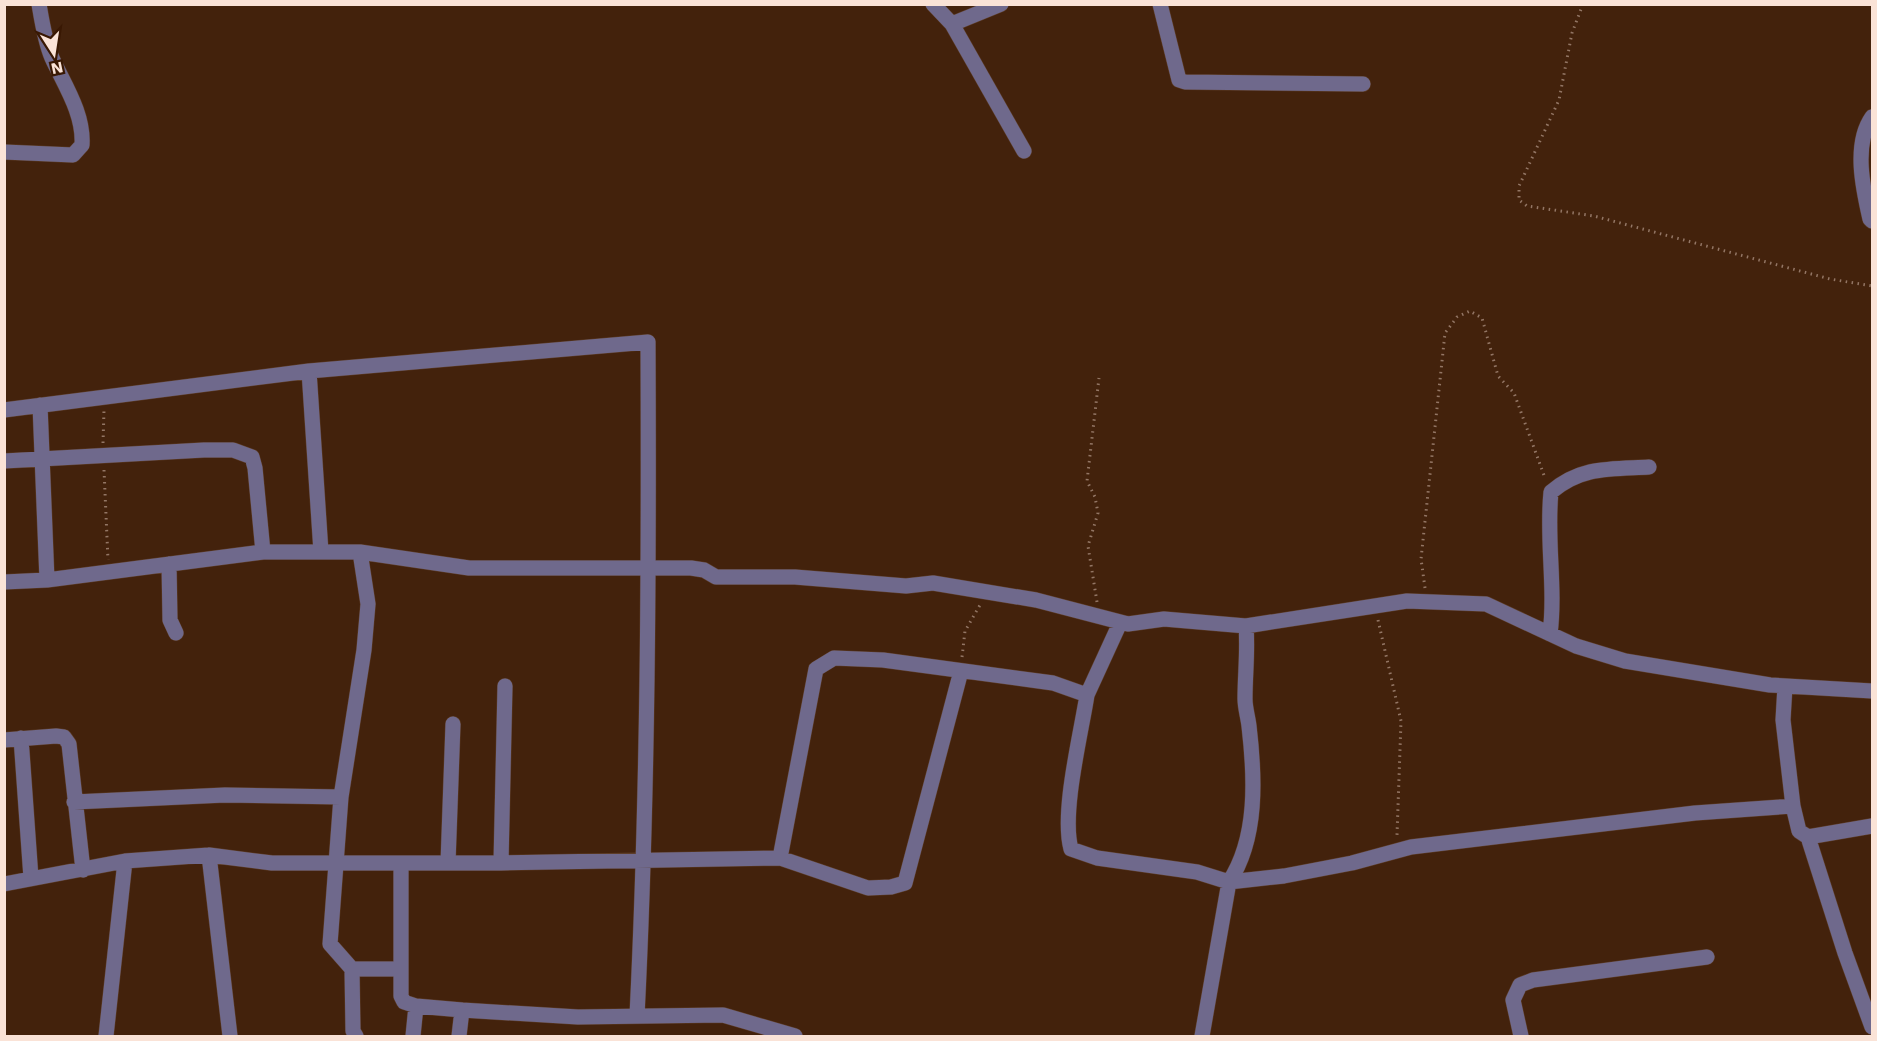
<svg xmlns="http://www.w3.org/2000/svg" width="1877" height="1041" font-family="'Work Sans',sans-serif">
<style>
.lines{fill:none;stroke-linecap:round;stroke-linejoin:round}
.street-casing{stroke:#5d3d28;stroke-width:16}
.path{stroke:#937665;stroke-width:3;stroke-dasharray:1.5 4.5;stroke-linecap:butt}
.street{stroke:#6f698c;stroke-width:15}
</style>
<rect width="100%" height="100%" fill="#43220c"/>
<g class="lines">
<defs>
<path id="street" d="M 933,4 L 952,24 L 1024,151
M 1160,4 L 1179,80 L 1185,82 L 1363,84
M 952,24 L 1001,4
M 1872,117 C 1853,144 1863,189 1870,219 L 1872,221
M 4,152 L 73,155 L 82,145 C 84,114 65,86 52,58 C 45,42 42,22 39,4
M 309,371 L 321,552
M 40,405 L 47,580
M 4,410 L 309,371 L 648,342 C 649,567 648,792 637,1016
M 4,461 L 204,450 L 233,450 L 252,457 L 255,468 L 263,552
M 169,564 L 170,620 L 176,633
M 4,582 L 47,580 L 263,552 L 360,552 L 469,568 L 691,568 L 704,570 L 716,577 L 795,577 L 906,586 L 933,583 L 1036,600 L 1128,624 L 1164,619 L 1246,626 L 1407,601 L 1486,604 L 1576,646 L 1625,661 L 1770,685 L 1872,691
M 1550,634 C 1556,587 1546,539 1551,492 C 1581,466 1611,469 1649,467
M 1087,695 L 1120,623
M 21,738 L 31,878
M 4,740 L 56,736 L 64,737 L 69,744 L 83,870
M 74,802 L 225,795 L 341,797
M 1793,806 L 1799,831 L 1808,837 L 1872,826
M 1808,837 L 1845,953 L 1872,1027
M 209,855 L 230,1036
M 780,858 L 816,669 L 834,658 L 883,660 L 1053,683 L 1087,695 C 1081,734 1061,813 1071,849 L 1097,858 L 1197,872 L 1229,882 L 1284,876 L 1352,863 L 1411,847 L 1695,813 L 1793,806 L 1783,720 L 1785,686
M 401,863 L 401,996 L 404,1002 L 416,1006 L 462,1010 L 578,1017 L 723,1015 L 795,1036
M 448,863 L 453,724
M 501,863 L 505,686
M 4,884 L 125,861 L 209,855 L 272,863 L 501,863 L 780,858 L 868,888 L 891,887 L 905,883 L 961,671
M 352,969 L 401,969
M 106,1036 L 125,861
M 356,1036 L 353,1031 L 352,969 L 330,944 L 341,797 L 364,650 L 368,604 L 360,552
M 413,1036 L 416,1006
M 459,1036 L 462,1010
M 1202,1036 L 1229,882 C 1258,838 1255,777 1249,726 C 1248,717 1245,708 1245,699 C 1245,674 1248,651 1246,626
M 1521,1036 L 1513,1000 L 1520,985 L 1533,980 L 1707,957"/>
</defs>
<use href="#street" class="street-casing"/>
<path class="path" d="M 1583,4 L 1572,33 L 1559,100 L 1519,186 L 1519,200 L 1527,206 L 1594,216 L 1830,279 L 1872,286
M 103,443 L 104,410
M 104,470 L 108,560
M 1425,588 L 1421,559 L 1445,333 L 1457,317 L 1470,311 L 1482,318 L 1498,376 L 1514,393 L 1545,478
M 1097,602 L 1088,546 L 1098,513 L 1095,497 L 1087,481 L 1099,378
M 1378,620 L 1401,721 L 1397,835
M 962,657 L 965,631 L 980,605"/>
<use href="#street" class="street"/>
</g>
<rect width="1877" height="1041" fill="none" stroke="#fae3d7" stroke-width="12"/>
<g transform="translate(54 54) rotate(168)" stroke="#391803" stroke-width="4.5" paint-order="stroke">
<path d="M0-4.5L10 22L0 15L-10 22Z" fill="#fae3d7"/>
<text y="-9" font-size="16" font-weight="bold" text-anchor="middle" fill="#fae3d7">N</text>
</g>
</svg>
